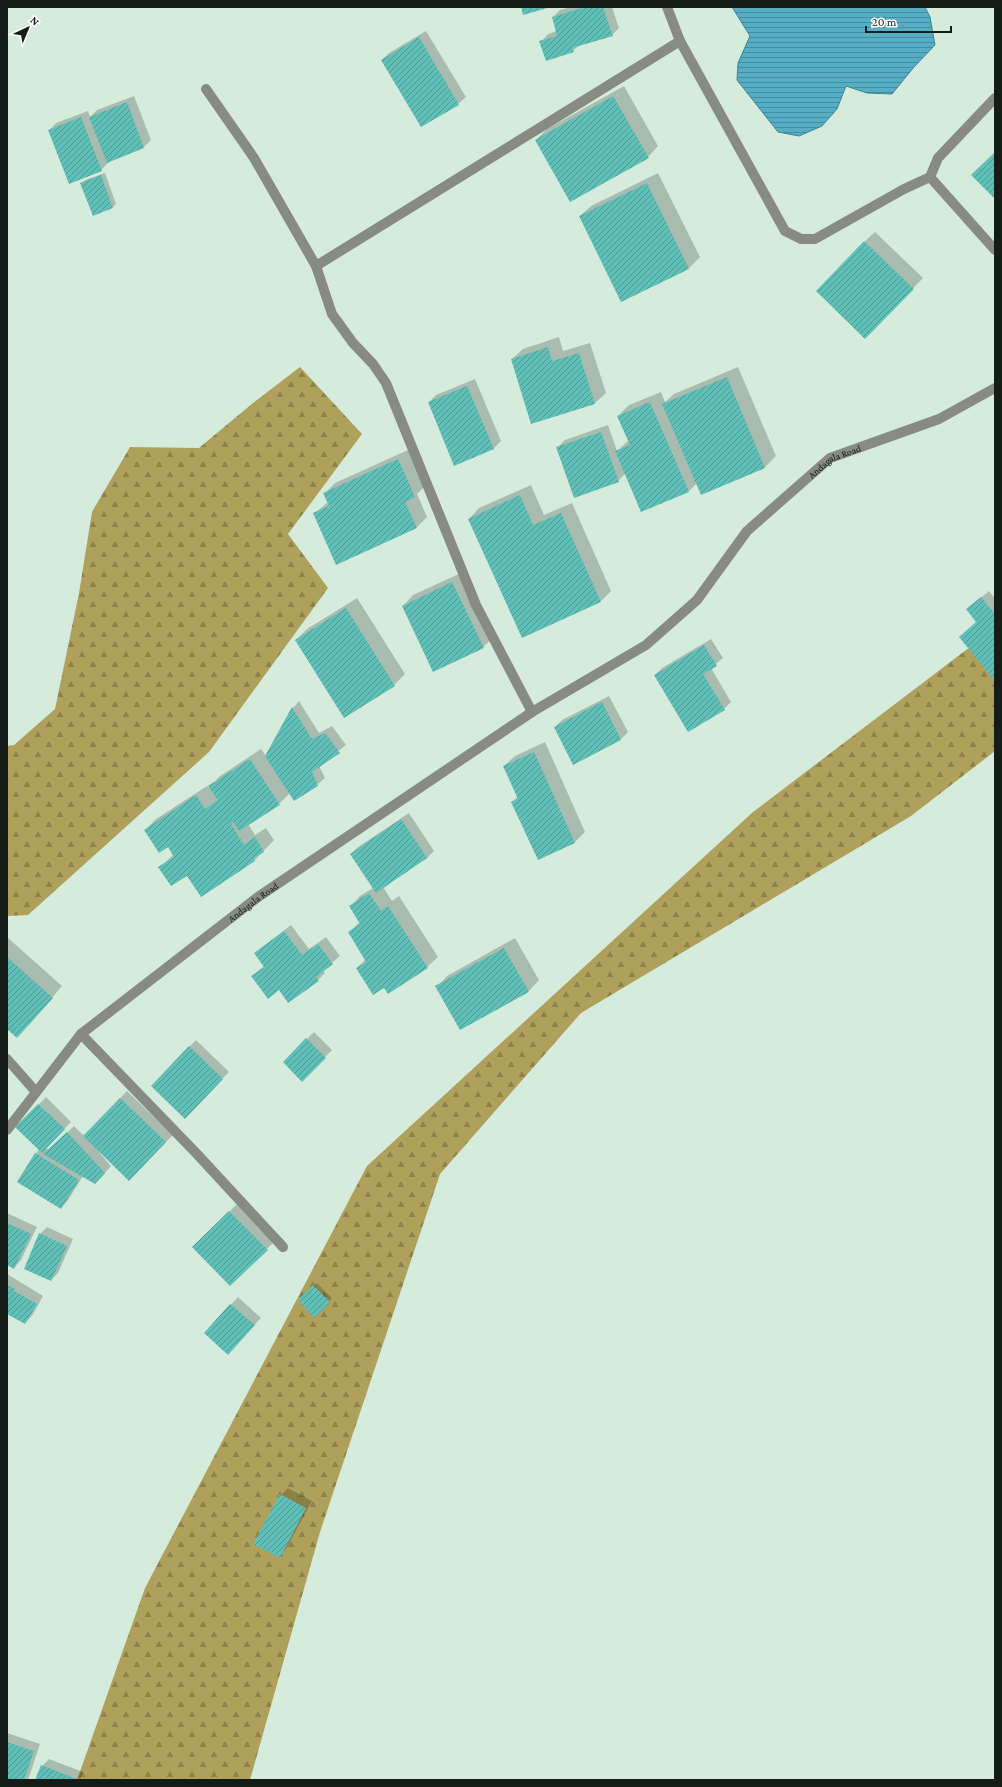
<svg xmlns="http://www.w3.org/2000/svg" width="1002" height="1787" font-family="'Crimson Pro',serif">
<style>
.forest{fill:url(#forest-firs)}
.water{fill:url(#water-rules);stroke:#428292}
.shadow{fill:#0003}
.building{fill:url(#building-hatch)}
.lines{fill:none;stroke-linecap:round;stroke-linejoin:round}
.minor{stroke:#878b82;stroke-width:10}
.labels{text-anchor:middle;stroke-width:3;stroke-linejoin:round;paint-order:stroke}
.street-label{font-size:10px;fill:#131c17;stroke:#fff}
</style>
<defs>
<pattern id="forest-firs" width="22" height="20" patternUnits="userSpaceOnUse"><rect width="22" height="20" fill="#afa15c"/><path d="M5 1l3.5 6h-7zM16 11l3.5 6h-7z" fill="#8d824b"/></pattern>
<pattern id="water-rules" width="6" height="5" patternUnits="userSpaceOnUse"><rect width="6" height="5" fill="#56aec6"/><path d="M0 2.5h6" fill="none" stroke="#468da0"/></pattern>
<pattern id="building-hatch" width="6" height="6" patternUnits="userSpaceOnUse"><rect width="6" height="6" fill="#60bfb7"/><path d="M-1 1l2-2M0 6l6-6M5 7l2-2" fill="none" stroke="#4e9a94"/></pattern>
</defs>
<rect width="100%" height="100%" fill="#d5ecdd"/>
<path class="forest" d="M 300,367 L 362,434 L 288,534 L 328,588 L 209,752 L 28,915 L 7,916 L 7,746 L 14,745 L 55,709 L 79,593 L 92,512 L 130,447 L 199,448 L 253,403 Z
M 995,628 L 995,751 L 911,816 L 581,1013 L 440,1174 L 320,1532 L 250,1780 L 77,1780 L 145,1588 L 367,1166 L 753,812 Z"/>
<path class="water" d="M 732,7 L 925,7 L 930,17 L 935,45 L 914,67 L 892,94 L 867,93 L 846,86 L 837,109 L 822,126 L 799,136 L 778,132 L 737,80 L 738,63 L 750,36 Z"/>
<path class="shadow" d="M 571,7 L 612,7 L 619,28 L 612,35 L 579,45 L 573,51 L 541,42 L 548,34 L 557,31 L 553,17 L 560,10 Z
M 426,31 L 466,97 L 458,104 L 421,126 L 382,60 L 389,53 Z
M 624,86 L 658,146 L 648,157 L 536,140 L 547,129 Z
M 134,96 L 151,140 L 144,147 L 108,161 L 108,163 L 101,170 L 49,131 L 56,123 L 88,111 L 90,117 L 97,110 Z
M 105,173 L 116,204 L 113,207 L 93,214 L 82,183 L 85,180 Z
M 658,173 L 700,257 L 689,268 L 622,301 L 580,216 L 591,206 Z
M 875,232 L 923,278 L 876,327 L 864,242 Z
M 559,337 L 563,351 L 590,343 L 606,393 L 595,403 L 532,423 L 512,359 L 523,349 Z
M 738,367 L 776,456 L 765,467 L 701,494 L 697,483 L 689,491 L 642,511 L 626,473 L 618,481 L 558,447 L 565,440 L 608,425 L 617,451 L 629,440 L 618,416 L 629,405 L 661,392 L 665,402 L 674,394 Z
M 475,379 L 501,441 L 494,448 L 455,464 L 429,402 L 436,395 Z
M 408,450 L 425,486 L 417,494 L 427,517 L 416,528 L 314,514 L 328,502 L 324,494 L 335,483 Z
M 531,485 L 544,515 L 572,503 L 611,591 L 600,602 L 469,519 L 479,508 Z
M 463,572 L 494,637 L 483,647 L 403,606 L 413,595 Z
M 989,591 L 995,599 L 995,679 L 977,621 L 967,609 Z
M 357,598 L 405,674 L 394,685 L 344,716 L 296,640 L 307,629 Z
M 711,639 L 723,658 L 711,668 L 731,702 L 724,709 L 688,731 L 655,676 L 662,668 Z
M 609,696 L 628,732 L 621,739 L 573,763 L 555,727 L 562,720 Z
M 299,701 L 319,733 L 332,726 L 346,745 L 319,766 L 325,778 L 317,785 L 290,793 L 279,804 L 248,824 L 255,835 L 266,828 L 274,840 L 255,860 L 187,874 L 160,867 L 174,854 L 168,845 L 145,830 L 156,819 L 207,786 L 209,788 L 220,776 L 261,749 L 266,756 L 293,708 Z
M 545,742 L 585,832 L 575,842 L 512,802 L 518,796 L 504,766 L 515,756 Z
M 409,813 L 434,851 L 427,858 L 383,887 L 392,901 L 399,896 L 438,957 L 427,967 L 384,987 L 357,968 L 366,959 L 349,932 L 360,922 L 350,907 L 360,896 L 373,888 L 351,854 L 358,847 Z
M 291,925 L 309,949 L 326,937 L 340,956 L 323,970 L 325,973 L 318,980 L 279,989 L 253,976 L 264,966 L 255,953 Z
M 7,937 L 62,986 L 28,1026 L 7,1027 Z
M 515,938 L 539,980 L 529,991 L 461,1029 L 437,987 L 447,976 Z
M 314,1032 L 332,1050 L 302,1080 L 284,1062 Z
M 196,1040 L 229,1072 L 185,1117 L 152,1086 Z
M 127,1091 L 173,1135 L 129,1179 L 100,1151 L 99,1152 L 111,1166 L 102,1176 L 83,1176 L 68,1200 L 61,1208 L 18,1181 L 39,1149 L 17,1127 L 46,1097 L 71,1122 L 46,1148 L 49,1150 L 74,1126 L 84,1136 Z
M 237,1204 L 274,1242 L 230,1285 L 194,1247 Z
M 7,1213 L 37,1227 L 21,1260 L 14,1268 L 7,1264 Z
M 47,1227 L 73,1239 L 58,1273 L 51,1280 L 40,1234 Z
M 7,1274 L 43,1296 L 32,1316 L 25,1323 L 7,1313 Z
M 317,1283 L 332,1298 L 314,1316 L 299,1300 Z
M 238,1297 L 261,1318 L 235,1346 L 205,1333 Z
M 288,1488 L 312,1501 L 286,1549 L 279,1556 L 281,1495 Z
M 7,1733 L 40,1744 L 28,1780 L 7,1780 Z
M 49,1759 L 83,1772 L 80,1780 L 37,1780 L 42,1766 Z"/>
<path class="building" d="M 521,7 L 551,7 L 523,15 Z
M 585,7 L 603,7 L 613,36 L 572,48 L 574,52 L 546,61 L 539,41 L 557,36 L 552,17 Z
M 419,37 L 459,105 L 421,127 L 381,60 Z
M 613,96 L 649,158 L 570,202 L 535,140 Z
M 127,102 L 144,148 L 107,163 L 89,117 Z
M 81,117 L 102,171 L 69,184 L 48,130 Z
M 995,152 L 995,199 L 971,175 Z
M 101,175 L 113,208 L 93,216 L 80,183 Z
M 647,183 L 689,269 L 621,302 L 579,216 Z
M 864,241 L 914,289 L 865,339 L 816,291 Z
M 548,347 L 552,361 L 579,353 L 595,404 L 531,424 L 511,359 Z
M 727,377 L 765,468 L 701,495 L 662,404 Z
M 467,386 L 494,449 L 454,466 L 428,402 Z
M 650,402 L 689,492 L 641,512 L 615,451 L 630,445 L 617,416 Z
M 601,432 L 619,482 L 574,498 L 556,447 Z
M 398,459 L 415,497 L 405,502 L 417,528 L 336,565 L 313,513 L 329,506 L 323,493 Z
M 520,495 L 533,525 L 561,513 L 601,602 L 522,638 L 468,519 Z
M 452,582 L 484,648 L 433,672 L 402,606 Z
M 981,597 L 995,614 L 995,681 L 959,637 L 976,622 L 966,609 Z
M 346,608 L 395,686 L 344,718 L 295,640 Z
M 704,645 L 717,666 L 703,674 L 725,710 L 688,732 L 654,675 Z
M 602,702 L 621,740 L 573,765 L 554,727 Z
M 292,707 L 312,739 L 325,733 L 340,753 L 312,772 L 318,786 L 294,801 L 265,756 Z
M 534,752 L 575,843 L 538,860 L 511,802 L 518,799 L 503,766 Z
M 250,759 L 280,805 L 239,831 L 233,822 L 231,824 L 244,845 L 255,837 L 264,852 L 254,858 L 255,861 L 201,897 L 187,876 L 171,886 L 158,867 L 174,857 L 168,847 L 159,853 L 144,830 L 196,795 L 205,809 L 218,800 L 208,786 Z
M 401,819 L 427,858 L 376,893 L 350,854 Z
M 369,893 L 381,911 L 388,906 L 428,968 L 388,994 L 384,988 L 373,995 L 356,968 L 366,962 L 348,932 L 360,924 L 349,906 Z
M 284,931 L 302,955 L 318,944 L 333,964 L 316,977 L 319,981 L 288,1003 L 279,990 L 268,999 L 251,976 L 264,967 L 254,953 Z
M 504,948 L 529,992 L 460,1030 L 435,986 Z
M 7,957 L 53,998 L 17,1038 L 7,1029 Z
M 306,1038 L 326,1058 L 302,1082 L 283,1062 Z
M 189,1046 L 223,1079 L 185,1119 L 151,1086 Z
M 120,1098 L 166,1142 L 129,1181 L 83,1136 Z
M 38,1104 L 65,1129 L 42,1153 L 15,1127 Z
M 67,1132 L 105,1173 L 95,1184 L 43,1154 Z
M 35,1153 L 79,1180 L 61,1209 L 17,1182 Z
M 229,1211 L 268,1250 L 230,1286 L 192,1247 Z
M 7,1223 L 31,1234 L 14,1269 L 7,1265 Z
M 39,1233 L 67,1246 L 51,1281 L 24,1269 Z
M 7,1285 L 15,1289 L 14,1291 L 37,1304 L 25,1324 L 7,1314 Z
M 313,1285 L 330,1302 L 314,1318 L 298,1300 Z
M 230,1304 L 255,1325 L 228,1355 L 204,1333 Z
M 280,1494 L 306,1508 L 280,1558 L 253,1544 Z
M 7,1742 L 34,1751 L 24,1780 L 7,1780 Z
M 41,1765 L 79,1780 L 35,1780 Z"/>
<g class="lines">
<g class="minor">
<path d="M 667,7 L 680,41 L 785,231 L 801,239 L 815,239 L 904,189 L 930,177"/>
<path d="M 206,89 L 254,158 L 316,266 L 332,314 L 353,343 L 373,364 L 386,383 L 476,605 L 532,712"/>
<path d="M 995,98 L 938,158 L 930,177 L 995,250"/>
<path d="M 316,266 L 680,41"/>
<path d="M 81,1034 L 197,1154 L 283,1247"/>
<path d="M 7,1059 L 36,1092"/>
<path id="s1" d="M 7,1130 L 81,1034 L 258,897 L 532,712 L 646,645 L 697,600 L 747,531 L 830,458 L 939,419 L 995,388"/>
</g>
</g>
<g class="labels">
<g class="street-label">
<text dy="4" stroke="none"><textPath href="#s1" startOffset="1074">Andagala Road</textPath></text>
<text dy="4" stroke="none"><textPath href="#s1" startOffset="338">Andagala Road</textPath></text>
</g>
</g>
<rect width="1002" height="1787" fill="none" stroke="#131c17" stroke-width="16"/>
<g transform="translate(28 28) rotate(44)" stroke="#ffffff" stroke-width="3" paint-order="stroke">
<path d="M0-3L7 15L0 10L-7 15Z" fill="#131c17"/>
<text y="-6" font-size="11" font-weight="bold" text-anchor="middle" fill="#131c17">N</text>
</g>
<path d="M866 26v6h85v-6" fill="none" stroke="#131c17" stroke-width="2"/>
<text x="872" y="26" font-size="12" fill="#131c17" stroke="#ffffff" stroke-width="3" paint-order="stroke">20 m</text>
</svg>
